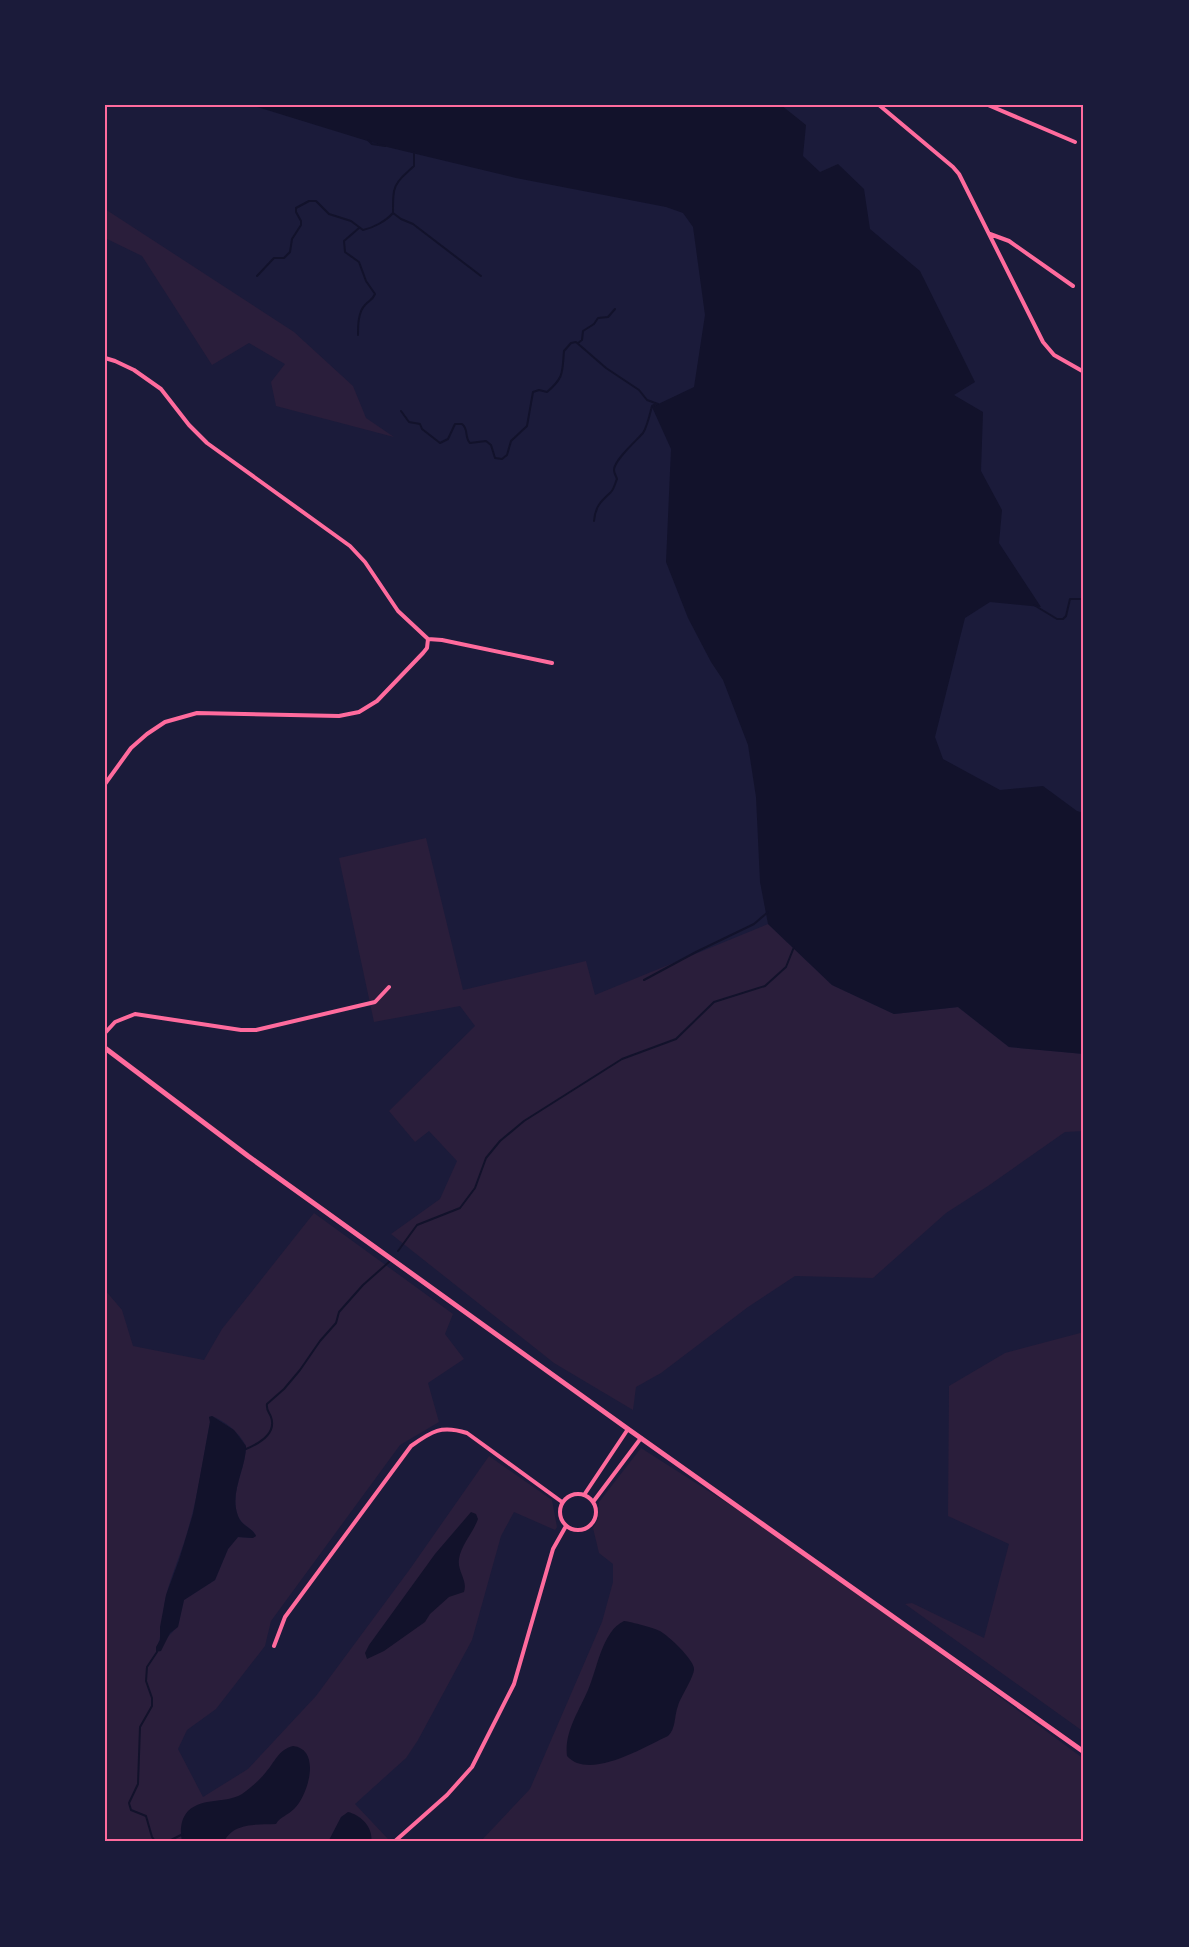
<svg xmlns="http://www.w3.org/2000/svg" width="1189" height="1947" font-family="'PT Serif',serif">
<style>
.green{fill:#2a1e3b;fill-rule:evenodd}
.water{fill:#12122b}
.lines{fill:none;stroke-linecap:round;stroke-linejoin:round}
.stream{stroke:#12122b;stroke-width:2}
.minor{stroke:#ff6b9d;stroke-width:4}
.secondary{stroke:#ff6b9d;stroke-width:5}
.neatline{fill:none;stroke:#ff6b9d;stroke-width:2}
</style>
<rect width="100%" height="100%" fill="#1b1b3a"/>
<path class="green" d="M 105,209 L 294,332 L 353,386 L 366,418 L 394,437 L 276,406 L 271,382 L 285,364 L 249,343 L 212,365 L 142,256 L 105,238 Z
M 426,838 L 463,990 L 586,961 L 595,995 L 768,924 L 832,985 L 894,1014 L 958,1007 L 1009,1047 L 1084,1054 L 1084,1131 L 1065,1132 L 988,1186 L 946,1213 L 873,1278 L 795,1276 L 748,1307 L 661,1373 L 636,1387 L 633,1410 L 554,1363 L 391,1234 L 440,1199 L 457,1161 L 429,1131 L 415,1142 L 389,1111 L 475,1026 L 460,1006 L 374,1022 L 339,858 Z
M 314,1213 L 453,1314 L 445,1334 L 464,1359 L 428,1383 L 439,1422 L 400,1445 L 271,1621 L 265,1646 L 216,1709 L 187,1730 L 178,1749 L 203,1797 L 248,1769 L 316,1696 L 410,1569 L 489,1456 L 552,1500 L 557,1527 L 555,1530 L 514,1512 L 501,1536 L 472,1640 L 418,1740 L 406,1758 L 355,1804 L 388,1839 L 385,1842 L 105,1842 L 105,1290 L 122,1310 L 133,1346 L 204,1360 L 222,1329 ZM 212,1416 C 226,1422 239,1432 246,1446 C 246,1469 229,1493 238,1516 C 242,1526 253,1528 256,1536 L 251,1538 L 238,1537 L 228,1549 L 215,1580 L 184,1600 L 178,1626 L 156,1650 C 163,1635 162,1612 166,1596 C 172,1572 183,1550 189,1526 C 199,1492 203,1457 210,1422 L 209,1417 Z
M 1084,1332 L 1084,1732 L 905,1604 L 912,1603 L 984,1638 L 1009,1544 L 948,1516 L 949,1386 L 1005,1353 Z
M 641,1448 L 790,1543 L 1084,1759 L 1084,1842 L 480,1842 L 530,1789 L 602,1622 L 613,1582 L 613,1564 L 599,1553 L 593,1528 L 598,1519 L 599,1502 Z"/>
<path class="water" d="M 251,105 L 781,105 L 806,125 L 803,156 L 820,172 L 838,164 L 864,189 L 870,229 L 920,271 L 975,382 L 954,395 L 983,412 L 981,471 L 1002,510 L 999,543 L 1041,607 L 990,602 L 965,618 L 935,737 L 943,759 L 1000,790 L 1043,786 L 1077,811 L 1084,813 L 1084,1054 L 1009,1047 L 958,1007 L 894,1014 L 832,985 L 768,924 L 760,882 L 756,797 L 748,745 L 723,680 L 711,662 L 688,618 L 666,562 L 671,449 L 652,407 L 694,387 L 705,315 L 693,227 L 683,213 L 666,207 L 516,178 L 387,147 Z
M 212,1416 L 234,1430 L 246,1446 C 246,1469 229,1492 238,1516 C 241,1526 253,1528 256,1536 L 253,1538 L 238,1537 L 228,1549 L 215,1580 L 184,1600 L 178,1627 L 170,1633 L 161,1651 L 156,1652 L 156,1647 L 160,1640 L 160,1627 L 166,1595 L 179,1560 L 193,1514 L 210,1422 L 209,1417 Z
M 471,1512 L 476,1514 L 478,1519 C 473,1533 461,1545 459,1559 C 457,1571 468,1580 464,1592 L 449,1597 L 430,1614 L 425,1622 L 384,1651 L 367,1659 L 365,1653 L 369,1645 L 435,1554 Z
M 624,1621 C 632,1622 654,1628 660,1631 C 669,1636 693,1659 694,1668 C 695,1676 681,1696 678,1706 C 674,1716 676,1729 668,1736 C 644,1747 589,1781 567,1756 C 564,1732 579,1711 588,1690 C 597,1670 602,1631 624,1621 Z
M 293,1746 C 322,1749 308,1796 294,1809 C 288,1815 280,1817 276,1824 C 258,1825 233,1822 224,1842 L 182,1842 C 180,1831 180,1820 188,1811 C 203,1797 225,1804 242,1794 C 250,1788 260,1780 266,1772 C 275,1762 278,1750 293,1746 Z
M 348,1812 C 361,1815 374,1828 371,1842 L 328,1842 L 341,1817 Z"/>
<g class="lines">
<path class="stream" d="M 368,140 L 372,144 L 385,146
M 393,213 L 401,219 L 413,224 L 481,276
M 257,276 L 274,258 L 284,258 L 290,252 L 292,239 L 301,225 L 301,221 L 296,212 L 296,208 L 309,201 L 316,201 L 329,214 L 351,221 L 363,230 C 373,228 386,221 393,213 C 393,185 393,185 414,166 L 414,152
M 358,335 C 358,326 358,312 365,305 C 369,300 372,301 375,294 L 366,281 L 359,262 L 345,252 L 344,241 L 359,228
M 578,343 L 582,340 L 583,331 L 594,324 L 598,318 L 608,317 L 615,309
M 401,411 L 409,422 L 420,424 L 422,429 L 440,443 L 448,439 L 455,424 L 462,424 C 469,429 464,437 470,443 L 486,441 L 491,445 L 495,458 L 502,459 L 507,455 L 511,441 L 527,426 L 533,392 L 539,390 L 547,392 C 565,377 562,371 564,351 L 571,343 L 576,342 L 606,368 L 639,390 L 647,400 L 658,404
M 594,521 C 595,507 601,501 610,493 C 614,490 615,483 617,479 C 616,476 614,473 614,470 C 614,460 637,440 643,433 C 647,427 650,414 652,406 L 656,404
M 1034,605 L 1057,619 L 1063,619 L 1066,616 L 1070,599 L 1084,599
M 644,980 L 696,952 L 754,924 L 768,912
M 398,1251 L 417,1225 L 460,1208 L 475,1188 L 486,1158 L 500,1141 L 524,1121 L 622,1059 L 676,1039 L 714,1002 L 765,986 L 786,967 L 794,947
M 246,1449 C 258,1444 277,1434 271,1417 C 269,1412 266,1410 267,1404 L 284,1389 L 300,1370 L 320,1341 L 336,1323 L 339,1312 L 363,1285 L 389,1262
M 156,1842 L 152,1837 L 146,1816 L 131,1810 L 129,1803 L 138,1784 L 140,1727 L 152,1706 L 152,1698 L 146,1681 L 147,1667 L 157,1652
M 167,1842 L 183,1834"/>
<path class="minor" d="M 879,105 L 953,167 L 959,174 L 1043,342 L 1054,355 L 1084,372
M 988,105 L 1075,142
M 990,234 L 1009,241 L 1073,286
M 105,358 L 115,361 L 134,370 L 161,389 L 189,425 L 207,443 L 350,546 L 365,562 L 398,611 L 428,639 L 427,648 L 423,653 L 377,701 L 359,712 L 339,716 L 197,713 L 165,722 L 147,734 L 131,748 L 105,784
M 428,639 L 442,640 L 552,663
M 105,1033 L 115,1022 L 135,1014 L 241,1030 L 256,1030 L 375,1002 L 389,987
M560 1512a18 18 0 1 1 36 0a18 18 0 1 1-36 0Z
M 584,1495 L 628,1429
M 593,1502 L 641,1438
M 274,1646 L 285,1617 L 411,1446 C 432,1431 441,1425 467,1433 L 562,1502
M 394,1842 L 447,1795 L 472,1767 L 514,1684 L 553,1549 L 566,1526"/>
<path class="secondary" d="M 105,1048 L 248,1156 L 628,1429 L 1084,1752"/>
</g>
<rect width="1189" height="1947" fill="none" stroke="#1b1b3a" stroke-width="213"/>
<rect x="106" y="106" width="976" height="1734" class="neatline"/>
</svg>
